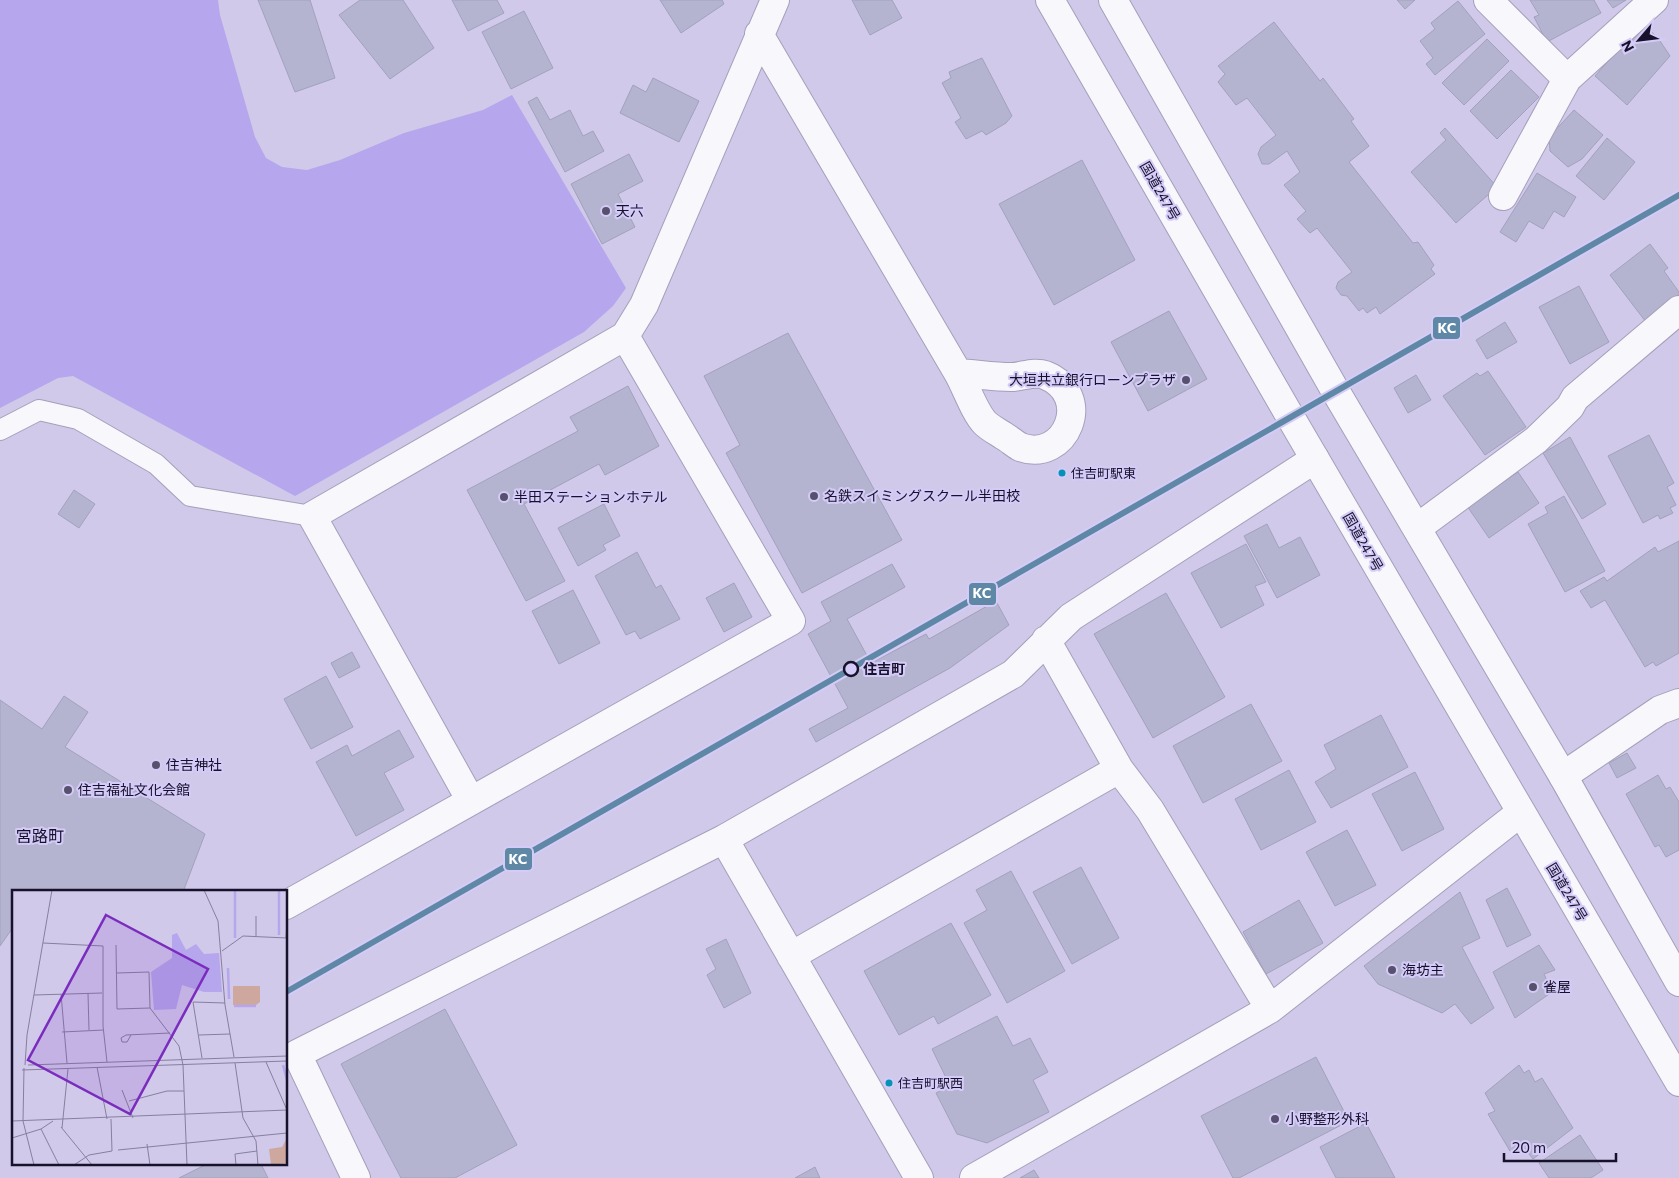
<svg xmlns="http://www.w3.org/2000/svg" width="1679" height="1178" font-family="Commissioner,'Noto Sans JP',sans-serif">
<style>
.water{fill:#b6a6ed}
.building{fill:#b5b4d0;stroke:#a2a1bd}
.lines{fill:none;stroke-linecap:round;stroke-linejoin:round}
.lane-casing{stroke:#a59fbb;stroke-width:22}
.street-casing{stroke:#a59fbb;stroke-width:30}
.highway-casing{stroke:#a59fbb;stroke-width:30}
.lane{stroke:#f8f7fc;stroke-width:20}
.street{stroke:#f8f7fc;stroke-width:28}
.highway{stroke:#f8f7fc;stroke-width:28}
.rail-1-casing{stroke:#d4cbf8;stroke-width:10}
.rail-1{stroke:#5e88a5;stroke-width:6}
.poi-dot{fill:#58516e;stroke:#d4cbf8;stroke-width:2}
.bus-dot{fill:#0492b6;stroke:#d4cbf8;stroke-width:2}
.stop-dot{fill:#d4cbf8;stroke:#18112b;stroke-width:2.5}
.labels{text-anchor:middle;stroke-width:4;stroke-linejoin:round;paint-order:stroke}
.bus-label{font-size:13px;fill:#18112b;stroke:#d4cbf8;text-anchor:start}
.street-label{font-size:14px;fill:#18112b;stroke:#d4cbf8}
.poi-label{font-size:14px;fill:#18112b;stroke:#d4cbf8;text-anchor:start}
.stop-label{font-size:14px;font-weight:bold;fill:#18112b;stroke:#d4cbf8;text-anchor:start}
.quarter-label{font-size:16px;fill:#18112b;stroke:#d4cbf8}
.inset-river{fill:none;stroke:#b6a6ed;stroke-width:2.5}
.inset-road{fill:none;stroke:#867f9e;stroke-width:1}
.view{fill:#7b2cbf;fill-opacity:0.15;stroke:#7b2cbf;stroke-width:2.5}
.inset-edge{fill:none;stroke:#18112b;stroke-width:2.5}
.line-badge{stroke:#d4cbf8;stroke-width:2}
.badge-label{font-size:14px;text-anchor:middle;font-weight:bold;fill:#fff}
</style>
<rect width="100%" height="100%" fill="#d0c9ea"/>
<path class="water" d="M 0,0 L 218,0 L 220,15 L 255,137 L 266,158 L 282,167 L 307,170 L 340,160 L 404,133 L 483,110 L 512,95 L 626,288 L 613,306 L 584,332 L 295,496 L 73,376 L 58,378 L 0,408 Z"/>
<path class="building" d="M 258,0 L 310,0 L 335,78 L 295,92 Z
M 360,0 L 403,0 L 434,48 L 390,79 L 339,15 Z
M 452,0 L 497,0 L 504,13 L 468,31 Z
M 660,0 L 722,0 L 724,4 L 681,33 Z
M 852,0 L 892,0 L 902,18 L 870,35 Z
M 1397,0 L 1415,0 L 1405,9 Z
M 1530,0 L 1594,0 L 1601,13 L 1547,42 L 1534,17 L 1539,15 Z
M 1607,0 L 1626,0 L 1613,8 Z
M 1458,1 L 1485,34 L 1435,75 L 1426,64 L 1433,58 L 1420,41 L 1435,29 L 1431,23 Z
M 524,11 L 553,68 L 511,89 L 482,32 Z
M 1274,22 L 1320,81 L 1323,78 L 1354,119 L 1351,121 L 1369,146 L 1349,162 L 1413,243 L 1418,242 L 1434,265 L 1431,269 L 1435,274 L 1380,314 L 1376,307 L 1367,313 L 1363,308 L 1359,311 L 1347,296 L 1341,295 L 1336,288 L 1338,282 L 1352,272 L 1317,228 L 1310,233 L 1297,219 L 1306,211 L 1284,185 L 1300,172 L 1287,151 L 1269,164 L 1262,164 L 1258,154 L 1261,147 L 1276,135 L 1247,98 L 1236,105 L 1218,82 L 1225,74 L 1218,66 Z
M 1642,23 L 1658,38 L 1670,56 L 1627,105 L 1595,76 Z
M 1487,39 L 1509,61 L 1464,105 L 1442,83 Z
M 982,58 L 1012,116 L 1006,123 L 986,135 L 982,131 L 966,139 L 955,122 L 961,118 L 942,83 L 951,78 L 949,72 Z
M 1511,70 L 1539,97 L 1497,139 L 1470,111 Z
M 653,78 L 699,101 L 679,142 L 620,113 L 633,85 L 646,92 Z
M 537,97 L 550,120 L 570,110 L 583,136 L 593,131 L 604,151 L 565,172 L 528,102 Z
M 1574,110 L 1603,135 L 1582,159 L 1568,167 L 1550,151 L 1549,137 Z
M 1445,128 L 1497,187 L 1456,223 L 1411,172 L 1446,140 L 1440,133 Z
M 1607,138 L 1635,162 L 1604,200 L 1576,176 Z
M 629,154 L 643,181 L 618,194 L 635,227 L 602,244 L 571,184 Z
M 1082,160 L 1135,260 L 1054,305 L 999,204 Z
M 1537,173 L 1576,197 L 1564,217 L 1554,211 L 1543,229 L 1529,221 L 1516,242 L 1500,232 Z
M 1650,244 L 1668,268 L 1664,271 L 1679,292 L 1679,296 L 1646,322 L 1610,275 Z
M 1579,286 L 1609,342 L 1570,364 L 1539,307 Z
M 1169,311 L 1207,379 L 1148,411 L 1111,342 Z
M 1505,322 L 1517,342 L 1487,359 L 1476,340 Z
M 788,333 L 902,540 L 802,593 L 726,453 L 740,445 L 704,376 Z
M 1488,371 L 1526,427 L 1485,455 L 1443,396 L 1477,373 L 1480,376 Z
M 1416,375 L 1431,400 L 1408,413 L 1394,388 Z
M 628,386 L 659,446 L 605,475 L 599,464 L 524,504 L 565,581 L 526,601 L 467,490 L 578,431 L 570,417 Z
M 1649,435 L 1674,483 L 1667,487 L 1676,505 L 1670,508 L 1673,513 L 1660,519 L 1658,515 L 1643,523 L 1608,456 Z
M 1570,437 L 1606,504 L 1582,519 L 1543,453 Z
M 1518,472 L 1539,503 L 1489,538 L 1467,506 Z
M 74,490 L 95,504 L 79,528 L 58,514 Z
M 1564,496 L 1605,571 L 1565,592 L 1528,524 L 1548,513 L 1545,507 Z
M 604,504 L 620,536 L 603,545 L 606,550 L 578,566 L 558,528 Z
M 1267,524 L 1279,548 L 1300,537 L 1320,575 L 1277,598 L 1244,536 Z
M 1679,541 L 1679,653 L 1656,666 L 1653,662 L 1645,667 L 1605,600 L 1591,608 L 1580,591 L 1604,577 L 1607,581 L 1655,547 L 1658,552 Z
M 1246,544 L 1266,582 L 1255,586 L 1264,605 L 1221,628 L 1191,573 Z
M 637,552 L 656,588 L 661,585 L 680,619 L 640,639 L 635,631 L 626,635 L 595,576 Z
M 892,564 L 905,587 L 847,619 L 871,663 L 926,634 L 929,639 L 996,601 L 1009,625 L 950,668 L 816,742 L 809,729 L 848,708 L 808,634 L 831,621 L 821,602 Z
M 734,583 L 752,617 L 724,632 L 706,598 Z
M 573,590 L 600,643 L 559,664 L 532,611 Z
M 1166,593 L 1225,697 L 1153,738 L 1094,634 Z
M 352,652 L 360,667 L 339,678 L 331,663 Z
M 326,676 L 353,727 L 311,749 L 284,699 Z
M 64,696 L 88,712 L 65,747 L 205,834 L 183,892 L 14,892 L 14,926 L 0,946 L 0,700 L 42,729 Z
M 1251,704 L 1282,761 L 1203,803 L 1173,746 Z
M 1381,715 L 1408,767 L 1331,808 L 1315,782 L 1336,769 L 1324,745 Z
M 399,730 L 414,757 L 384,773 L 404,810 L 356,836 L 316,762 L 347,745 L 352,756 Z
M 1627,753 L 1636,768 L 1617,778 L 1609,763 Z
M 1289,770 L 1316,822 L 1261,850 L 1235,799 Z
M 1415,772 L 1444,829 L 1402,851 L 1372,794 Z
M 1658,775 L 1666,789 L 1670,787 L 1679,802 L 1679,850 L 1666,857 L 1659,845 L 1655,847 L 1626,794 Z
M 1347,830 L 1376,885 L 1335,906 L 1306,852 Z
M 1081,867 L 1119,938 L 1072,964 L 1033,892 Z
M 1011,871 L 1065,971 L 1007,1003 L 964,923 L 987,910 L 976,890 Z
M 1507,888 L 1531,935 L 1507,947 L 1486,900 Z
M 1460,892 L 1480,938 L 1462,947 L 1494,1008 L 1471,1024 L 1455,1004 L 1442,1013 L 1378,984 L 1364,966 Z
M 1299,900 L 1323,943 L 1266,974 L 1243,932 Z
M 951,923 L 991,995 L 938,1024 L 934,1016 L 899,1035 L 864,971 Z
M 726,939 L 751,993 L 724,1008 L 707,975 L 716,969 L 706,949 Z
M 1539,945 L 1555,970 L 1544,974 L 1552,992 L 1515,1018 L 1493,972 Z
M 445,1009 L 517,1145 L 455,1178 L 401,1178 L 341,1064 Z
M 997,1016 L 1013,1046 L 1030,1038 L 1048,1072 L 1033,1080 L 1049,1112 L 987,1143 L 957,1134 L 936,1093 L 950,1086 L 932,1049 Z
M 1316,1057 L 1349,1121 L 1239,1178 L 1233,1178 L 1201,1116 Z
M 1519,1065 L 1524,1073 L 1529,1070 L 1535,1082 L 1542,1078 L 1573,1128 L 1533,1159 L 1522,1145 L 1510,1151 L 1488,1114 L 1495,1111 L 1485,1093 Z
M 1366,1123 L 1395,1178 L 1336,1178 L 1320,1147 Z
M 1580,1135 L 1603,1170 L 1591,1178 L 1549,1178 L 1539,1163 Z
M 207,1164 L 261,1164 L 268,1178 L 179,1178 Z
M 815,1167 L 820,1178 L 795,1178 Z
M 1034,1170 L 1039,1178 L 1020,1178 Z"/>
<g class="lines">
<defs>
<path id="lane" d="M 0,430 L 39,410 L 78,419 L 156,464 L 190,496 L 312,516"/>
<path id="street" d="M 1488,0 L 1567,79
M 759,34 L 958,373 C 966,387 975,413 985,423 C 990,428 998,432 1004,436 C 1009,439 1015,444 1020,447 C 1066,464 1095,395 1045,375 C 1034,371 1022,377 1011,377 C 994,377 976,374 958,373
M 1503,196 L 1567,79 L 1654,0
M 1417,528 L 1536,440 L 1570,407 L 1575,398 L 1679,310
M 1046,640 L 1119,769 L 1150,810 L 1270,1009
M 1563,776 L 1660,710 L 1679,703
M 471,801 L 312,516 L 625,336 L 644,305 L 775,0
M 724,839 L 919,1178
M 286,905 L 791,621 L 625,336
M 791,956 L 1119,769
M 356,1178 L 297,1054 L 724,839 L 1013,674 L 1071,617 L 1315,459
M 974,1178 L 1270,1009 L 1520,813"/>
<path id="highway" d="M 1050,0 L 1291,418 L 1679,1082
M 1113,0 L 1336,392 L 1563,776 L 1679,982"/>
</defs>
<use href="#lane" class="lane-casing"/>
<use href="#street" class="street-casing"/>
<use href="#highway" class="highway-casing"/>
<use href="#lane" class="lane"/>
<use href="#street" class="street"/>
<use href="#highway" class="highway"/>
<defs>
<path id="rail-1" d="M 286,992 L 1679,195"/>
</defs>
<use href="#rail-1" class="rail-1-casing"/>
<use href="#rail-1" class="rail-1"/>
</g>
<g class="poi-dot">
<circle cx="606" cy="211" r="5"/>
<circle cx="1186" cy="380" r="5"/>
<circle cx="814" cy="496" r="5"/>
<circle cx="504" cy="497" r="5"/>
<circle cx="156" cy="765" r="5"/>
<circle cx="68" cy="790" r="5"/>
<circle cx="1392" cy="970" r="5"/>
<circle cx="1533" cy="987" r="5"/>
<circle cx="1275" cy="1119" r="5"/>
</g>
<g class="bus-dot">
<circle cx="1062" cy="473" r="4.5"/>
<circle cx="889" cy="1083" r="4.5"/>
</g>
<circle class="stop-dot" cx="851" cy="669" r="7"/>
<g class="labels">
<g class="bus-label">
<text x="1071" y="478">住吉町駅東</text>
<text x="898" y="1088">住吉町駅西</text>
</g>
<g class="street-label">
<text transform="translate(1160 191) rotate(60)" y="5">国道247号</text>
<text transform="translate(1363 542) rotate(60)" y="5">国道247号</text>
<text transform="translate(1567 892) rotate(59)" y="5">国道247号</text>
</g>
<g class="poi-label">
<text x="616" y="216">天六</text>
<text x="1176" y="385" text-anchor="end">大垣共立銀行ローンプラザ</text>
<text x="824" y="501">名鉄スイミングスクール半田校</text>
<text x="514" y="502">半田ステーションホテル</text>
<text x="166" y="770">住吉神社</text>
<text x="78" y="795">住吉福祉文化会館</text>
<text x="1402" y="975">海坊主</text>
<text x="1543" y="992">雀屋</text>
<text x="1285" y="1124">小野整形外科</text>
</g>
<g class="stop-label">
<text x="863" y="674">住吉町</text>
</g>
<g class="quarter-label">
<text x="40" y="842">宮路町</text>
</g>
</g>
<g transform="translate(12 890)">
<rect width="275" height="275" fill="#d0c9ea"/>
<path d="M 221,96 L 248,96 L 248,112 L 244,115 L 221,115 ZM 275,248 L 275,273 L 259,275 L 257,259 L 270,257 Z" fill="#cea89f"/>
<path d="M 165,43 L 174,60 L 184,54 L 192,64 L 207,63 L 210,102 L 192,102 L 170,95 L 164,119 L 142,120 L 139,82 L 160,68 L 160,45 Z" fill="#b6a6ed"/>
<path class="inset-river" d="M 267,0 L 267,45M 223,48 L 223,0M 216,78 L 217,109M 222,116 L 244,116M 271,175 L 275,190"/>
<path class="inset-road" d="M 192,0 L 206,31 L 213,115 L 222,167M 244,26 L 244,47M 274,48 L 275,32M 31,53 L 91,56 L 91,136 L 95,172M 104,55 L 105,119 L 138,118M 210,61 L 231,46 L 275,48M 105,83 L 137,82 L 138,118 L 167,156 L 171,175 L 175,275M 76,103 L 77,140M 49,104 L 55,173M 22,105 L 90,103M 50,142 L 92,140M 119,145 L 115,152 L 110,152 L 109,148 L 114,145 L 158,143M 187,145 L 218,144M 190,168 L 181,112 L 213,113M 223,173 L 231,228 L 244,251 L 246,275M 13,175 L 15,145 L 40,0M 16,175 L 275,166M 85,177 L 95,229M 12,178 L 11,231 L 22,275M 10,180 L 275,171M 110,200 L 121,228M 117,211 L 155,201 L 172,201M 0,231 L 275,220 L 254,172M 49,237 L 80,275M 50,238 L 56,179M 29,239 L 47,275M 0,248 L 29,239 L 41,231M 135,254 L 138,275M 106,260 L 275,243M 62,275 L 77,265 L 100,261 L 99,229M 224,275 L 223,264 L 245,261"/>
<path class="view" d="M 94,25 L 196,79 L 118,224 L 16,170 Z"/>
<rect width="275" height="275" class="inset-edge"/>
</g>
<g class="line-badge">
<rect x="1432" y="316" width="29" height="24" rx="5" fill="#5e88a5"/>
<rect x="968" y="582" width="29" height="24" rx="5" fill="#5e88a5"/>
<rect x="504" y="847" width="29" height="24" rx="5" fill="#5e88a5"/>
</g>
<g class="badge-label">
<text x="1447" y="333">KC</text>
<text x="982" y="598">KC</text>
<text x="518" y="864">KC</text>
</g>
<g transform="translate(1639 40) rotate(242)" stroke="#d4cbf8" stroke-width="4" paint-order="stroke">
<path d="M0-4L9 19L0 12L-9 19Z" fill="#18112b"/>
<text y="-8" font-size="14" font-weight="bold" text-anchor="middle" fill="#18112b">N</text>
</g>
<path d="M1504 1153v8h112v-8" fill="none" stroke="#18112b" stroke-width="2.5"/>
<text x="1512" y="1153" font-size="15" fill="#18112b" stroke="#d4cbf8" stroke-width="4" paint-order="stroke">20 m</text>
</svg>
